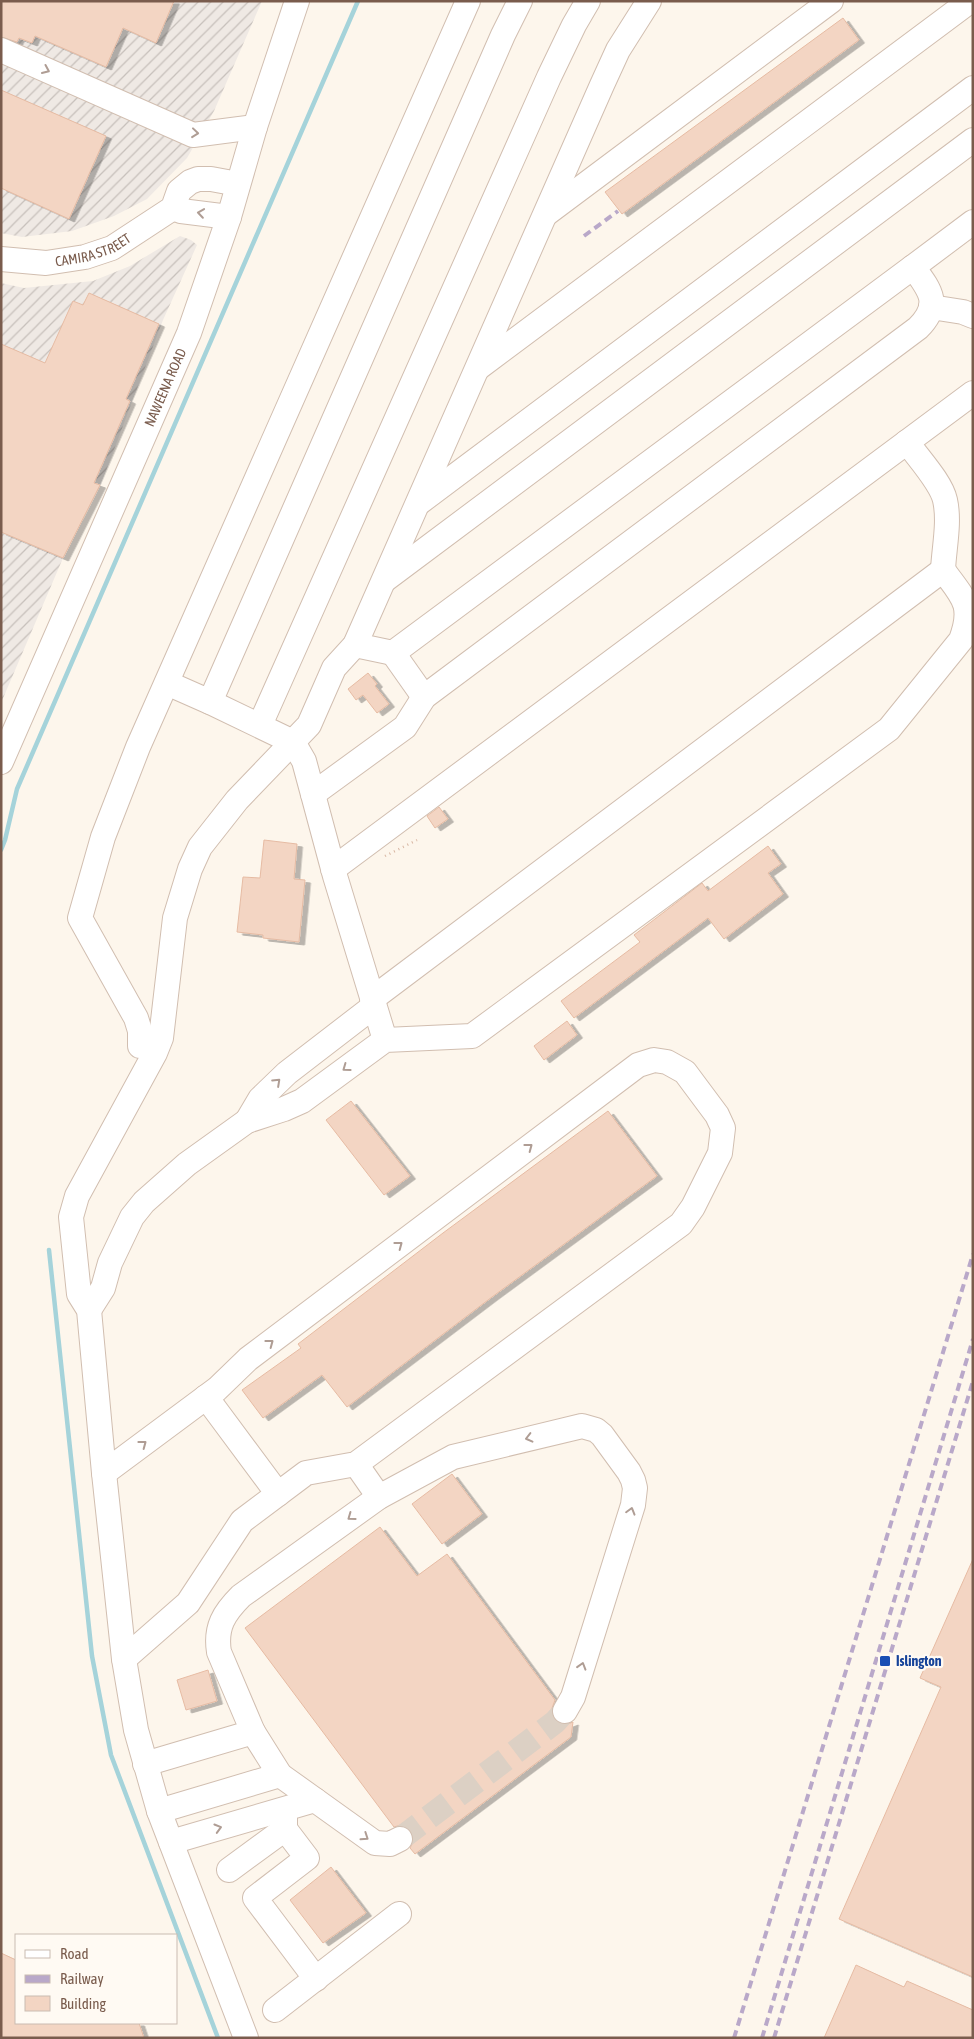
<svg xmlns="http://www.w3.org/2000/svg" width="974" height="2039" font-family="'Asap Condensed',sans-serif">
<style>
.industrial{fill:url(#industrial-furrows)}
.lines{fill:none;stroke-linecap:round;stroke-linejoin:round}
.stream{stroke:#a5d3da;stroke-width:4.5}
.building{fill:#f3d5c3;stroke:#e6bba3;filter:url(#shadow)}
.minor-tunnel{stroke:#dcd0c4;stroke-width:24;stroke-dasharray:24 12;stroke-linecap:butt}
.minor-casing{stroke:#d1beb0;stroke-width:26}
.path{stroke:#d9b8a5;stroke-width:2.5;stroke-dasharray:1 4;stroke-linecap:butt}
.minor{stroke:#fff;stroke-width:24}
.rail{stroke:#b9a8c9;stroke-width:4;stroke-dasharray:8 5;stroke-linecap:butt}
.oneway{stroke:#af9d94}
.transit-dot{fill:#1a4fb4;stroke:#fffaf3;stroke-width:2}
.labels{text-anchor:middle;stroke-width:4.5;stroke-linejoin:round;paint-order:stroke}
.street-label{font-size:14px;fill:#7a5c4d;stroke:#fffaf3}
.transit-label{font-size:14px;font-weight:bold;fill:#164399;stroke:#fffaf3;text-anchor:start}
</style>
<defs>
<pattern id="industrial-furrows" width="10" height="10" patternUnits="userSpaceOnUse" patternTransform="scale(1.25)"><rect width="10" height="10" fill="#efe9e4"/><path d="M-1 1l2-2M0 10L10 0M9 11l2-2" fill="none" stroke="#c7c0bb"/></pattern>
<filter id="shadow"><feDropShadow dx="5.5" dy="3" stdDeviation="0" flood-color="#0004"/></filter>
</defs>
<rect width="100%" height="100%" fill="#fdf6ec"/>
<path class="industrial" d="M 1,1 L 262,1 L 214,111 L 187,158 L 147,199 L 114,216 L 72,231 L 22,237 L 1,233 Z
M 180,236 L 191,240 L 197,245 L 163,320 L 101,484 L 63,558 L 1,703 L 1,283 L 24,288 L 93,281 L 130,266 Z"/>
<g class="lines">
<path class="stream" d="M 1,850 L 5,840 L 17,789 L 358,1
M 49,1250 L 92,1656 L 111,1755 L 218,2038"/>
</g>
<path class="building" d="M 1,1 L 174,1 L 156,43 L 123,28 L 106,67 L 35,36 L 32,43 L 19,38 L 17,42 L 1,37 Z
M 843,18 L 859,40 L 622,214 L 605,192 Z
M 1,90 L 106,136 L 69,219 L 1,188 Z
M 89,293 L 159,324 L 126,399 L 130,401 L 94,483 L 100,485 L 63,558 L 1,532 L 1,344 L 45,363 L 73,301 L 83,305 Z
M 368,673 L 377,684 L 375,686 L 389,704 L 377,713 L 363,695 L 356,700 L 348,689 Z
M 439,807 L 448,819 L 435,828 L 427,816 Z
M 264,840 L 297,844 L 294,879 L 305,880 L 299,942 L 263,938 L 263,935 L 237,932 L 243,877 L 260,878 Z
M 768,846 L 781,864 L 768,873 L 783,894 L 724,939 L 708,918 L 574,1018 L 561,1001 L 640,942 L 634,935 L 702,883 L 708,891 Z
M 567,1021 L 577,1035 L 544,1060 L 534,1046 Z
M 351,1101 L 410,1176 L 384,1195 L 326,1120 Z
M 608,1111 L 657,1176 L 492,1297 L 347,1407 L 322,1375 L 263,1418 L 242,1390 L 301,1348 L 298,1344 L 443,1233 Z
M 452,1474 L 482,1514 L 442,1544 L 412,1504 Z
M 380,1527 L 417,1576 L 447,1554 L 555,1700 L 551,1711 L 553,1718 L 559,1723 L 565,1725 L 573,1722 L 571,1737 L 415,1854 L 410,1848 L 414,1840 L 412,1832 L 407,1827 L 401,1825 L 394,1827 L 245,1628 Z
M 973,1559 L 973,1977 L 839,1919 L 941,1687 L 920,1678 Z
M 208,1670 L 217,1701 L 186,1710 L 177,1680 Z
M 331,1867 L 366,1913 L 323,1943 L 290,1900 Z
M 1,1953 L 16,1960 L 16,2023 L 139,2023 L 144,2038 L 1,2038 Z
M 856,1965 L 904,1987 L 907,1981 L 973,2010 L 973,2038 L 824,2038 Z"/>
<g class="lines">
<path class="minor-tunnel" d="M 400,1839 L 555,1722 L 565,1711"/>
<defs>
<g id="minor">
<path d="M 1,50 L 193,135 L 255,127"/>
<path d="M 173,208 L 181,211 L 229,217"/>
<path d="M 546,214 L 831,1"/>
<path id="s1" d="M 1,259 L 46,263 L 85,257 L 112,248 L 173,208 L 179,191 L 190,182 L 198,179 L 211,179 L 238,184"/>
<path d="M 913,267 L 973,222"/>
<path d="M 931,307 L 963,312 L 973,316"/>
<path d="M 478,368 L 970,1"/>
<path d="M 907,442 C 918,458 941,482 945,500 C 950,522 944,548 943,570"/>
<path d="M 420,502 L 973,88"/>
<path d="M 386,579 L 973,140"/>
<path d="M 393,653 L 424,697"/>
<path d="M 167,683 L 210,702 L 503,35 L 520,1"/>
<path d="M 210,702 L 293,742 L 304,761 L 335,876 L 385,1040"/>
<path d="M 260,725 L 549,77 L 574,25 L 588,1"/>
<path id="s2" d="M 1,762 L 189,333 L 229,217 L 255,127 L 297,1"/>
<path d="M 313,794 L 405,727 L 424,697 L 918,328 C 942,304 930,290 913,267 L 393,653 L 355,645"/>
<path d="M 333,869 L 973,393"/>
<path d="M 140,1046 L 140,1031 L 136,1018 L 80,918 L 103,837 L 138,747 L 468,1"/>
<path d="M 247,1121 L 260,1099 L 287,1073 L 374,1006"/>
<path d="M 89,1310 L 103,1288 L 110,1263 L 132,1217 L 144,1202 L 187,1164 L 247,1121 L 284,1109 L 302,1101 L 385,1040 L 472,1036 L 889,729 L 961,640 C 974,605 963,597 943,570 L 372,999"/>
<path d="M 206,1397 L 278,1494"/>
<path d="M 356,1464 L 379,1497"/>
<path d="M 104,1473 L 217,1389 L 248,1359 L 638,1065 L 654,1060 L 667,1062 L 685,1072 L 717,1115 L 723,1128 L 720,1153 L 693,1207 L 681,1224 L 356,1464 L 306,1473 L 242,1521 L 188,1603 L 124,1659"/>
<path d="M 253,1732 L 280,1775 L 315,1800"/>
<path d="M 145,1764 L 253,1732 L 219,1652 C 215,1627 224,1613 241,1596 L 379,1497 L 453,1457 L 582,1426 L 596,1430 L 602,1435 L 629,1472 L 633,1480 L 635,1488 L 633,1505 L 573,1697 L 565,1711"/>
<path d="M 159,1811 L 280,1775"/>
<path d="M 285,1829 L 307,1858 L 255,1898 L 316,1979"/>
<path d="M 171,1842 L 315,1800 L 375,1843 L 390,1844 L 400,1839"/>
<path d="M 229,1870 L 285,1829 L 285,1814"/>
<path d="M 275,2010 L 399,1914"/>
<path d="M 246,2038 L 159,1811 L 136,1730 L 124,1659 L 104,1473 L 89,1310 L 79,1294 L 71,1217 L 77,1196 L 155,1053 L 161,1038 L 175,918 L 190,869 L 200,847 L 237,800 L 309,725 L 334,668 L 355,645 L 602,85 L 618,50 L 649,1"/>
</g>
</defs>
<use href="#minor" class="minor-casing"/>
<path class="path" d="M 385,856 L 417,840"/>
<use href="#minor" class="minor"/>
<path class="rail" d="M 584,236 L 618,211
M 734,2038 L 973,1254
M 762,2038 L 973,1339
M 774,2038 L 973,1381"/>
</g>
<defs><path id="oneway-chevron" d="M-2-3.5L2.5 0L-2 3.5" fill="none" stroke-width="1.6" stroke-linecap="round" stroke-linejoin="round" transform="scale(1.25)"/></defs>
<g class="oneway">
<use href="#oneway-chevron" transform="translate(46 70) rotate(24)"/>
<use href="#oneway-chevron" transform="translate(195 133) rotate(6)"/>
<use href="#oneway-chevron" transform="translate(201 213) rotate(-172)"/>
<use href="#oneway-chevron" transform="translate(346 1068) rotate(144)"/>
<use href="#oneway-chevron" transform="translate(277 1082) rotate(-43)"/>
<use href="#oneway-chevron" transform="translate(529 1147) rotate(-37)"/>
<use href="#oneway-chevron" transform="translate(399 1245) rotate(-37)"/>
<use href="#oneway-chevron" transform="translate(270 1343) rotate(-37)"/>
<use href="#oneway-chevron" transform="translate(529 1438) rotate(166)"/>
<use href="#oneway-chevron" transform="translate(143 1444) rotate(-37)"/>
<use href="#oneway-chevron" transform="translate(631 1511) rotate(-74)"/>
<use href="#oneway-chevron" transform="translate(351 1517) rotate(144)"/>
<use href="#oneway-chevron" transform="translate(582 1666) rotate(-73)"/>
<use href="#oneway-chevron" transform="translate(218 1828) rotate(-16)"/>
<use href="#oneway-chevron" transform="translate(365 1837) rotate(34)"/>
</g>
<rect class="transit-dot" x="879" y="1655" width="12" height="12" rx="2.5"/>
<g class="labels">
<g class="street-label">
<text dy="5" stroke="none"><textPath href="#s1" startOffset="94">CAMIRA STREET</textPath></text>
<text dy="5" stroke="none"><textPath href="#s2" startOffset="409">NAWEENA ROAD</textPath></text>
</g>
<g class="transit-label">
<text x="896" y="1666">Islington</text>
</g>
</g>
<rect width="974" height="2039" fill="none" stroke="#7a5c4d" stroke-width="5"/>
<rect x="15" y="1934" width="162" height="90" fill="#fffaf3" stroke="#cabbb1"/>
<rect x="25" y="1950" width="25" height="8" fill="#ffffff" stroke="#cabbb1"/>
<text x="60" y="1959" font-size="15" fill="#7a5c4d">Road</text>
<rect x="25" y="1975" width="25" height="8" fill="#b9a8c9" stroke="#cabbb1"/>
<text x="60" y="1984" font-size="15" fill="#7a5c4d">Railway</text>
<rect x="25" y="1996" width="25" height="15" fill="#f3d5c3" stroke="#cabbb1"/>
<text x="60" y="2009" font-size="15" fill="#7a5c4d">Building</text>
</svg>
